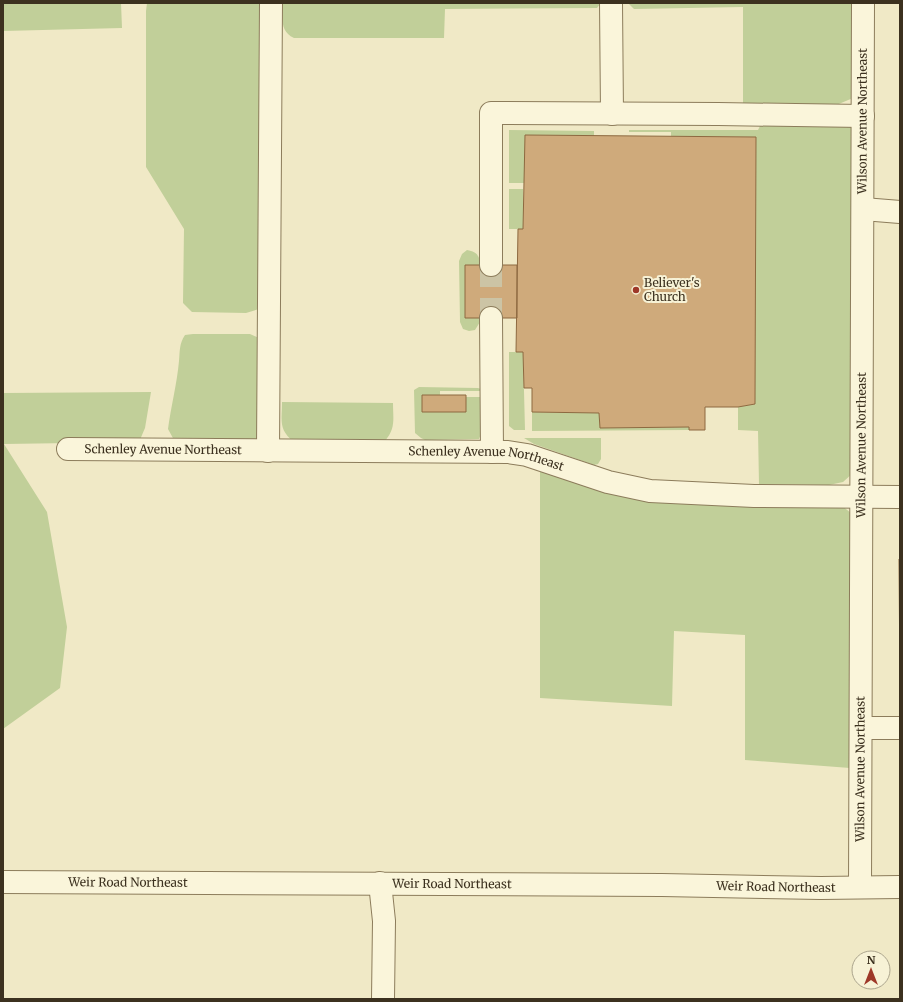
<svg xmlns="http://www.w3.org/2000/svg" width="903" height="1002" font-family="Merriweather,serif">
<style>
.green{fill:#c1cf99}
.building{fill:#cfaa7b;stroke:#8d6940}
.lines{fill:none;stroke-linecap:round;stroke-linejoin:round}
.minor-tunnel{stroke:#ccc4a5;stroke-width:22;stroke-dasharray:22 11;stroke-linecap:butt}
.minor-casing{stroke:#8c7c5b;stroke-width:24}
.minor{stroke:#faf5da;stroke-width:22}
.poi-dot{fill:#9e3828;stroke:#f7f2d6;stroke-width:1.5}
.labels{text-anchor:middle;stroke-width:4;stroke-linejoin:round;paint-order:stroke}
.street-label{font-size:12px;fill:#3c311f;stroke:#f7f2d6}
.poi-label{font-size:12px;fill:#3c311f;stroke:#f7f2d6;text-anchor:start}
</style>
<rect width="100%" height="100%" fill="#f0e9c6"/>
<path class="green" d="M 3,3 L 121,3 L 122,28 L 3,31 Z
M 147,3 L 262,3 L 259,309 L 246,313 L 192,312 L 183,303 L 184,229 L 146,167 L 146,11 Z
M 283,3 L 601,3 L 597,8 L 445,9 L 444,38 L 294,38 C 279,31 283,18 283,3 Z
M 628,3 L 853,3 L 853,98 L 834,106 L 743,104 L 743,7 L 634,9 Z
M 835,123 L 854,128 L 853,473 L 843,482 L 829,485 L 759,484 L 758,431 L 738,430 L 738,407 L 755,404 L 756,137 L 671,136 L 671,132 L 629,132 L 629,130 L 758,130 L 761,124 Z
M 509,130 L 594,131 L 594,136 L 525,135 L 525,183 L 509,183 Z
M 509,189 L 523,189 L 523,229 L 509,229 Z
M 467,250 C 477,252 479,255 481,265 L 465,265 L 465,318 L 480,318 L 480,322 L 475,330 L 469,331 L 463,329 L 460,322 L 459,261 L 462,254 Z
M 193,334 L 250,334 L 259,338 L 260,433 L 257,441 L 174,440 L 168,429 C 171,406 177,384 179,361 C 180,351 179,344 185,335 Z
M 509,352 L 523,352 L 525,430 L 514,430 L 509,426 Z
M 419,387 L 478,388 L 481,389 L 481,391 L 440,391 L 440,395 L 422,412 L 466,412 L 466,397 L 481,397 L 481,434 L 479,439 L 425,440 L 421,438 L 415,433 L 414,390 Z
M 151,392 L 145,428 L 139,442 L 4,444 L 47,512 L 67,627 L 60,688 L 3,729 L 3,393 Z
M 282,402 L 393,403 C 393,419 396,428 385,441 L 294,442 C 278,429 282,421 282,402 Z
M 532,412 L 599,413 L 600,428 L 689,427 L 689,430 L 532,431 Z
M 524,438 L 601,438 L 601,459 L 598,464 L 594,465 L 534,444 Z
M 540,466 L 840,504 L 852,514 L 850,768 L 745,760 L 745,635 L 674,631 L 672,706 L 540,698 Z"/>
<path class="building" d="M 525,135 L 756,137 L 755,404 L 738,407 L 705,407 L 705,430 L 689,430 L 689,427 L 600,428 L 599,413 L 532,412 L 532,388 L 524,388 L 523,352 L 516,352 L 518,229 L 523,229 Z
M 465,265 L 517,265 L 517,318 L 465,318 Z
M 422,395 L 466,395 L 466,412 L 422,412 Z
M 899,559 L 900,559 L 900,690 Z"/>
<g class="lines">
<path class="minor-tunnel" d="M 491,265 L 491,318"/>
<defs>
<g id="minor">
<path d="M 611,3 L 612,114"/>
<path d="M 863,209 L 900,212"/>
<path d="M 491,265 L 491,113 L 718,114 L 863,116"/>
<path d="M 491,318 L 492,452"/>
<path id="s1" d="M 68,449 L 508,452 L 527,455 L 608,482 L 650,491 L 754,496 L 900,497"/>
<path d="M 268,451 L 271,3"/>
<path d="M 861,728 L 900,728"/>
<path id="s2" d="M 3,882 L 662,885 L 821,888 L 900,887"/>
<path d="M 380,883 L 384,921 L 383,999"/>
<path id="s3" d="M 860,887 L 863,3"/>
</g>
</defs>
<use href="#minor" class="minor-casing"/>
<use href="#minor" class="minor"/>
</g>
<circle class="poi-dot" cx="636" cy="290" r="4"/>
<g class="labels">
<g class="street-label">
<text dy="4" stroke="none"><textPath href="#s3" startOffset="766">Wilson Avenue Northeast</textPath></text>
<text dy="4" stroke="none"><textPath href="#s3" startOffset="442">Wilson Avenue Northeast</textPath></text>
<text dy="4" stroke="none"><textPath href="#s1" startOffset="95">Schenley Avenue Northeast</textPath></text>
<text dy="4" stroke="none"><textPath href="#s1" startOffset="419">Schenley Avenue Northeast</textPath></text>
<text dy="4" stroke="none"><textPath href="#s3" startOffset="118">Wilson Avenue Northeast</textPath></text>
<text dy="4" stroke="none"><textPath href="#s2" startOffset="125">Weir Road Northeast</textPath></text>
<text dy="4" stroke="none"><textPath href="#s2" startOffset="449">Weir Road Northeast</textPath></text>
<text dy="4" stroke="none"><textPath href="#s2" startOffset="773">Weir Road Northeast</textPath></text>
</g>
<g class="poi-label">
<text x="644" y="287">Believer's<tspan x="644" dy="14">Church</tspan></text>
</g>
</g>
<rect width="903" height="1002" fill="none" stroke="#3c311f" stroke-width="8"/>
<g transform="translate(871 970)"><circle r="19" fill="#f7f2d6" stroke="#aca58d"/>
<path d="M0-3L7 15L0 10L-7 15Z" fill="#9e3828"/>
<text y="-6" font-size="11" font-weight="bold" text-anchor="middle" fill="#3c311f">N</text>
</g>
</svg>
